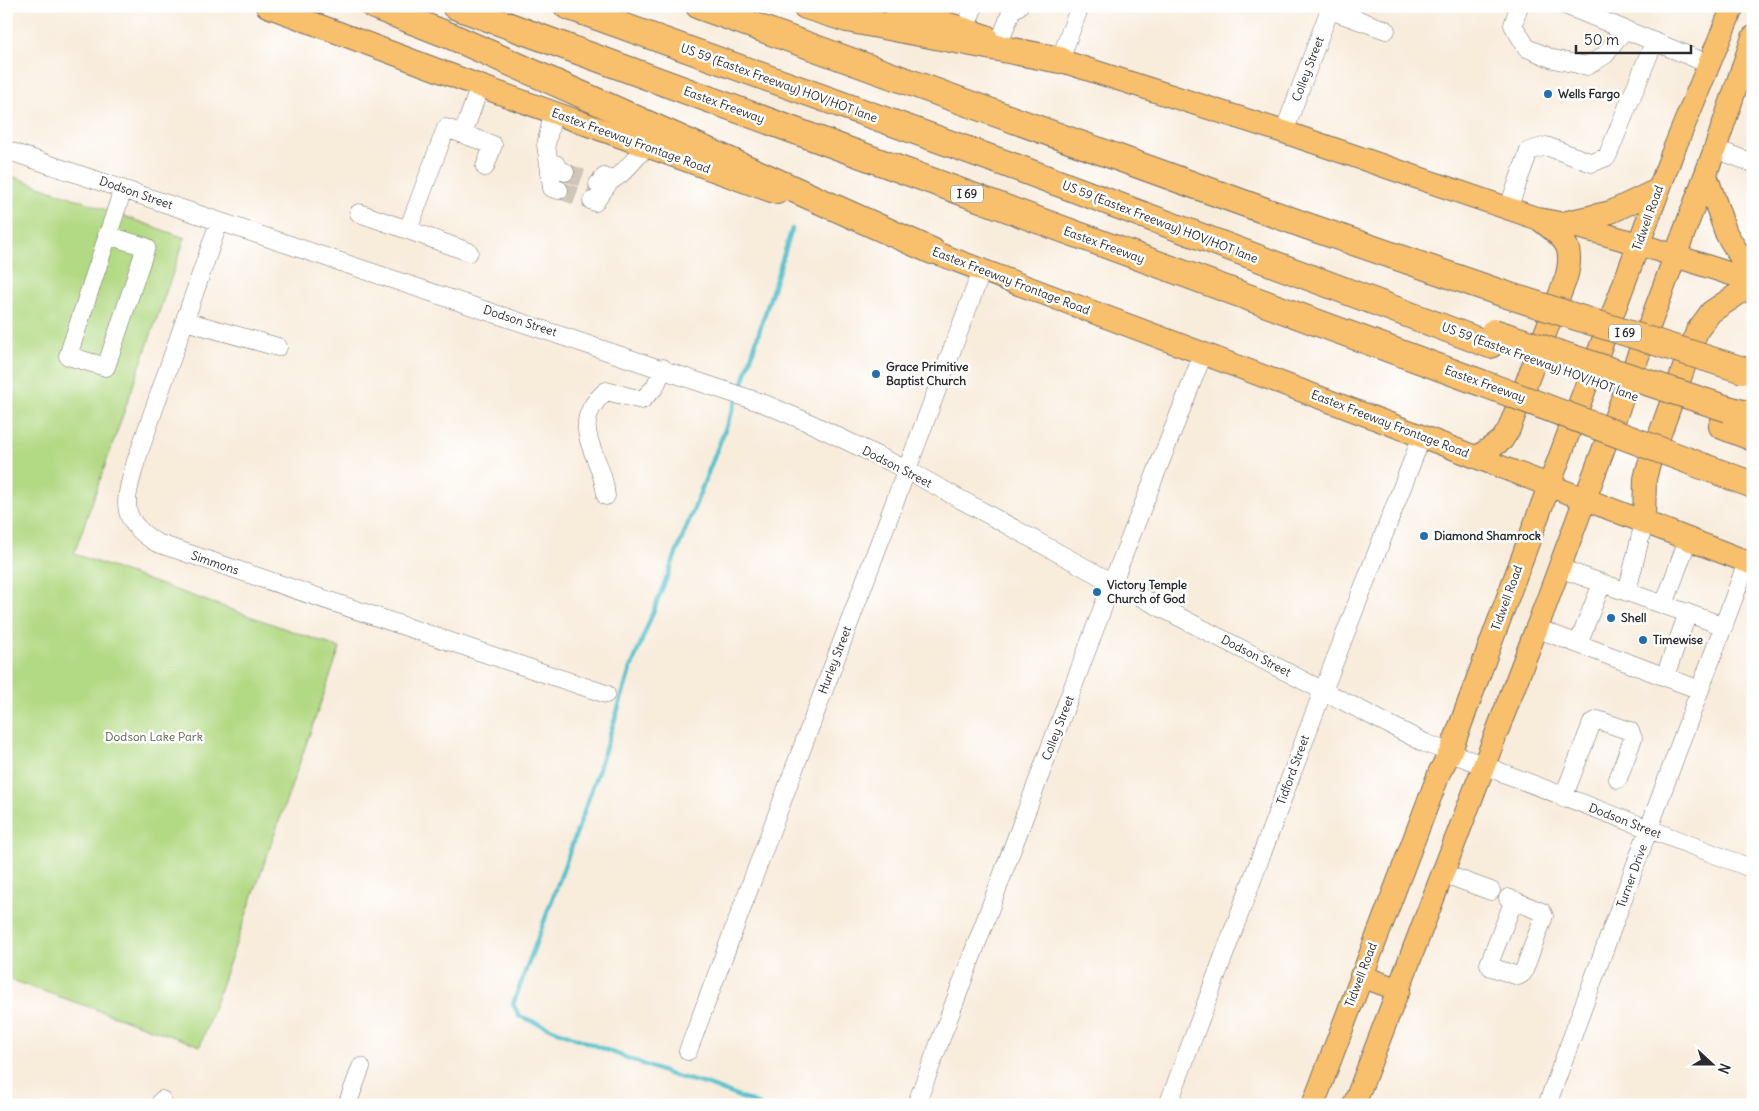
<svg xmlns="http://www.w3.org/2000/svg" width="1759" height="1111" font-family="Delius,sans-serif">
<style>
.green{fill:#b2d983;stroke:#6e8257}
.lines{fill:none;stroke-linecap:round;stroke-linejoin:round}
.stream{stroke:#54c1cd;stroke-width:4.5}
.minor-tunnel{stroke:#cfc5b8;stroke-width:18;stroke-dasharray:18 9;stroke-linecap:butt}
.minor-casing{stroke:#736f69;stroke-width:19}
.major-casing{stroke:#736f69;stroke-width:24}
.highway-casing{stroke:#736f69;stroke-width:28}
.minor{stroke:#fff;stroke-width:18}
.major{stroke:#f8bf6c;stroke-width:22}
.highway{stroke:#f8bf6c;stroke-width:26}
.highway-bridge-casing{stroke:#736f69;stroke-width:28;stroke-linecap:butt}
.highway-bridge{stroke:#f8bf6c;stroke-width:26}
.poi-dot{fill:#1f6fb2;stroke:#fff;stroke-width:2}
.labels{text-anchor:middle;stroke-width:5;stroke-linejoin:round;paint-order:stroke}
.shield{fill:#fff;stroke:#6b6b6b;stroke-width:1}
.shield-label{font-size:11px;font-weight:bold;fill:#2b2b2b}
.street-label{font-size:12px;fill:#2b2b2b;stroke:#fff}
.poi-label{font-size:12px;font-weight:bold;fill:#2b2b2b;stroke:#fff;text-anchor:start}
.park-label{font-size:12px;fill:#545f45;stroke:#fff}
</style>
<rect width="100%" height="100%" fill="#fff"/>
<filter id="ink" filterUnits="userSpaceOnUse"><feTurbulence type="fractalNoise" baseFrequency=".02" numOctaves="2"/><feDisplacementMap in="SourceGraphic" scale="10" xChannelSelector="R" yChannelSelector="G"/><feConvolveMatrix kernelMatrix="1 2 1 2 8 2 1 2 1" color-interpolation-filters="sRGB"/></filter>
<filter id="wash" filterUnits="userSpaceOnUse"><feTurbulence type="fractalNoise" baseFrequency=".0096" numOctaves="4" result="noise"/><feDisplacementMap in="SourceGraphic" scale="20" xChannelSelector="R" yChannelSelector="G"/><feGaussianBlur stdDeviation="1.12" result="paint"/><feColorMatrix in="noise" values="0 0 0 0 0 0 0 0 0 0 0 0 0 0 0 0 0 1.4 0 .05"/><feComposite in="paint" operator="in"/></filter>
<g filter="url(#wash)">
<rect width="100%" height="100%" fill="#f8ecdb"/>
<path class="green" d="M 6,174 L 185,238 L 74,554 L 340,648 L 200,1046 L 6,978 Z"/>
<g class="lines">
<path class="stream" d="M 740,392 L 792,229
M 737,399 L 629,673 C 596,785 554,895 513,1004 L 519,1016 L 671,1075 L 706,1084 L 760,1105"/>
</g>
</g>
<g filter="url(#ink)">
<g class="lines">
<path class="minor-tunnel" d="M 565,172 L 598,184
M 559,190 L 592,201"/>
<defs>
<path id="minor" d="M 1519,6 L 1513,25 L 1527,48 L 1553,59 L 1587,66 L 1605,55 L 1624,30
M 1567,6 L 1709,64
M 1330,10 L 1386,30
M 965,29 L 974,6
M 1000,41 L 1012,10 L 1019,6
M 1060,60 L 1080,6
M 553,113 L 546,145 L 549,164 L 565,172
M 1284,132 L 1331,6
M 463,134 L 493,145 L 485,167
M 1715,149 L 1753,163
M 6,150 L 765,404 L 812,424 L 907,470 L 1113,583 L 1425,743 L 1753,869
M 556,164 L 549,164 L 552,188 L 559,190
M 598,184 C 619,183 632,161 646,147
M 592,201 L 595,202 L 608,184 L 604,177
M 1508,209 L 1529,151 L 1546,146 L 1592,163 L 1607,157 L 1654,42
M 359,213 L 408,230
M 219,222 L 136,461 C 125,501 117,519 157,543 L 606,694
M 107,235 L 146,247 L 106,367 L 68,356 L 123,189
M 469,252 L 408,230 L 446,128 L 463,134 L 480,86
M 185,321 L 278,347
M 606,496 C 603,453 564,427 606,391 L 642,400 L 655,387 L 663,368
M 1559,568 L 1724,626
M 1627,592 L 1644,522
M 1664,605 L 1688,539
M 1536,628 L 1700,690
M 1578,644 L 1602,583
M 1665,676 L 1688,613
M 1563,798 L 1592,723 L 1598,720 L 1630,731 L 1633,738 L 1618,779
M 1442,873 L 1491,891
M 1508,898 L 1542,912 L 1544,916 L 1523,973 L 1518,976 L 1491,967 L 1489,964 L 1514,900
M 688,1051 L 982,270
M 160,1105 L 162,1100
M 347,1105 L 361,1067
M 916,1105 L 1106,599 L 1203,354
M 1168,1105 L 1316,709 L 1422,436
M 1547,1105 L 1747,562"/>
<path id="major" d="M 267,6 L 480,86 L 777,193
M 894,6 L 986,36
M 1043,55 L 1284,132 L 1539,219 C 1611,232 1682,259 1753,281
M 1706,175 L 1726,233 L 1753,278
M 1567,222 L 1611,212 L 1659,189
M 915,245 L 1390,424 L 1753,564
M 1477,457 L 1502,440 L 1509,429 L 1566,278 C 1575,246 1565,239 1540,220
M 1644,522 L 1645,479 L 1648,467 L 1697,331 L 1711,312 L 1753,284
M 1361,976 L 1399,990
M 1313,1105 L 1440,771 L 1450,753 L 1672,154 L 1733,6
M 1354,1105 L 1547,601 L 1715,149 L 1753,37"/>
<path id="highway" d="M 374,6 L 453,37 L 932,251
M 455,6 L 1479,382
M 567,6 L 1018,168 L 1490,345
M 699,6 L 1307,226 L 1507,295
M 806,6 L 847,19 L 1060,60
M 1728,409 L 1753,416
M 1722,426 L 1753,438
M 1705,467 L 1753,485"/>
</defs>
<use href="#minor" class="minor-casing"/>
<use href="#major" class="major-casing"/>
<use href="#highway" class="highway-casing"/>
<use href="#minor" class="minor"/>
<use href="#major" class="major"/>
<use href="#highway" class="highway"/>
<defs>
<path id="highway-bridge" d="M 1507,295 L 1743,370
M 1494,332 L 1728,409
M 1479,382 L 1705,467"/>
</defs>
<use href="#highway-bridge" class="highway-bridge-casing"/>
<use href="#highway-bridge" class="highway-bridge"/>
</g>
</g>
<g class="poi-dot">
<circle cx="1548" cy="94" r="5"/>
<circle cx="876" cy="374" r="5"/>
<circle cx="1424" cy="536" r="5"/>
<circle cx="1097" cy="592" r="5"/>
<circle cx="1611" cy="618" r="5"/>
<circle cx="1643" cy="640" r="5"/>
</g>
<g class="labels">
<g class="shield">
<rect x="951" y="185.5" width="32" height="17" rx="4"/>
<rect x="1609" y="324.5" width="32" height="17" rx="4"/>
</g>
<g class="shield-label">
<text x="967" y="198">I 69</text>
<text x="1625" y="337">I 69</text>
</g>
<g class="street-label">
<text transform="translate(1308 69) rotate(-69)" y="4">Colley Street</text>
<text transform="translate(779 83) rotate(20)" y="4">US 59 (Eastex Freeway) HOV/HOT lane</text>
<text transform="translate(724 105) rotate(20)" y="4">Eastex Freeway</text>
<text transform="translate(631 141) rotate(20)" y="4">Eastex Freeway Frontage Road</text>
<text transform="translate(136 193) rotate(19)" y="4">Dodson Street</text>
<text transform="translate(1648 218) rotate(-70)" y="4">Tidwell Road</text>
<text transform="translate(1160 222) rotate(21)" y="4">US 59 (Eastex Freeway) HOV/HOT lane</text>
<text transform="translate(1104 245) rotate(20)" y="4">Eastex Freeway</text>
<text transform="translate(1011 281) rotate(21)" y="4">Eastex Freeway Frontage Road</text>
<text transform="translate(520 321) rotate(18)" y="4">Dodson Street</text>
<text transform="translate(1540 362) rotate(20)" y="4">US 59 (Eastex Freeway) HOV/HOT lane</text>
<text transform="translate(1485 384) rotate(20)" y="4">Eastex Freeway</text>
<text transform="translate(1390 424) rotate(21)" y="4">Eastex Freeway Frontage Road</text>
<text transform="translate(897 467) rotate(27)" y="4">Dodson Street</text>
<text transform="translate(215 563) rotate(19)" y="4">Simmons</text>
<text transform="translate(1507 598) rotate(-70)" y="4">Tidwell Road</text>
<text transform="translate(1256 656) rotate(27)" y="4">Dodson Street</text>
<text transform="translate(835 660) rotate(-69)" y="4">Hurley Street</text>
<text transform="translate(1058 728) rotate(-69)" y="4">Colley Street</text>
<text transform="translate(1293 770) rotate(-70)" y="4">Tidford Street</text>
<text transform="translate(1625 821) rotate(21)" y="4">Dodson Street</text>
<text transform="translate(1632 876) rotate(-70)" y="4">Turner Drive</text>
<text transform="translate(1361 975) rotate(-69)" y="4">Tidwell Road</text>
</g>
<g class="poi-label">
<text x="1558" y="98">Wells Fargo</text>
<text x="886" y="371">Grace Primitive<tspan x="886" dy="14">Baptist Church</tspan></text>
<text x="1434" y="540">Diamond Shamrock</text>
<text x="1107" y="589">Victory Temple<tspan x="1107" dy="14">Church of God</tspan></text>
<text x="1621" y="622">Shell</text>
<text x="1653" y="644">Timewise</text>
</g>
<g class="park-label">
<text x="154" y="741">Dodson Lake Park</text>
</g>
</g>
<rect width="1759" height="1111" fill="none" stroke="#fff" stroke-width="25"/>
<g transform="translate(1712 1064) rotate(111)" stroke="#ffffff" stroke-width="4" paint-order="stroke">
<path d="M0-4L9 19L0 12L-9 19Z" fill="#2b2b2b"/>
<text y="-8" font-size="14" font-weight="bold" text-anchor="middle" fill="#2b2b2b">N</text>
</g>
<path d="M1576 45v8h115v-8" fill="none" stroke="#2b2b2b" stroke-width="2.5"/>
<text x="1584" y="45" font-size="15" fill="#2b2b2b" stroke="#ffffff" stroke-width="4" paint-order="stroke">50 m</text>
</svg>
